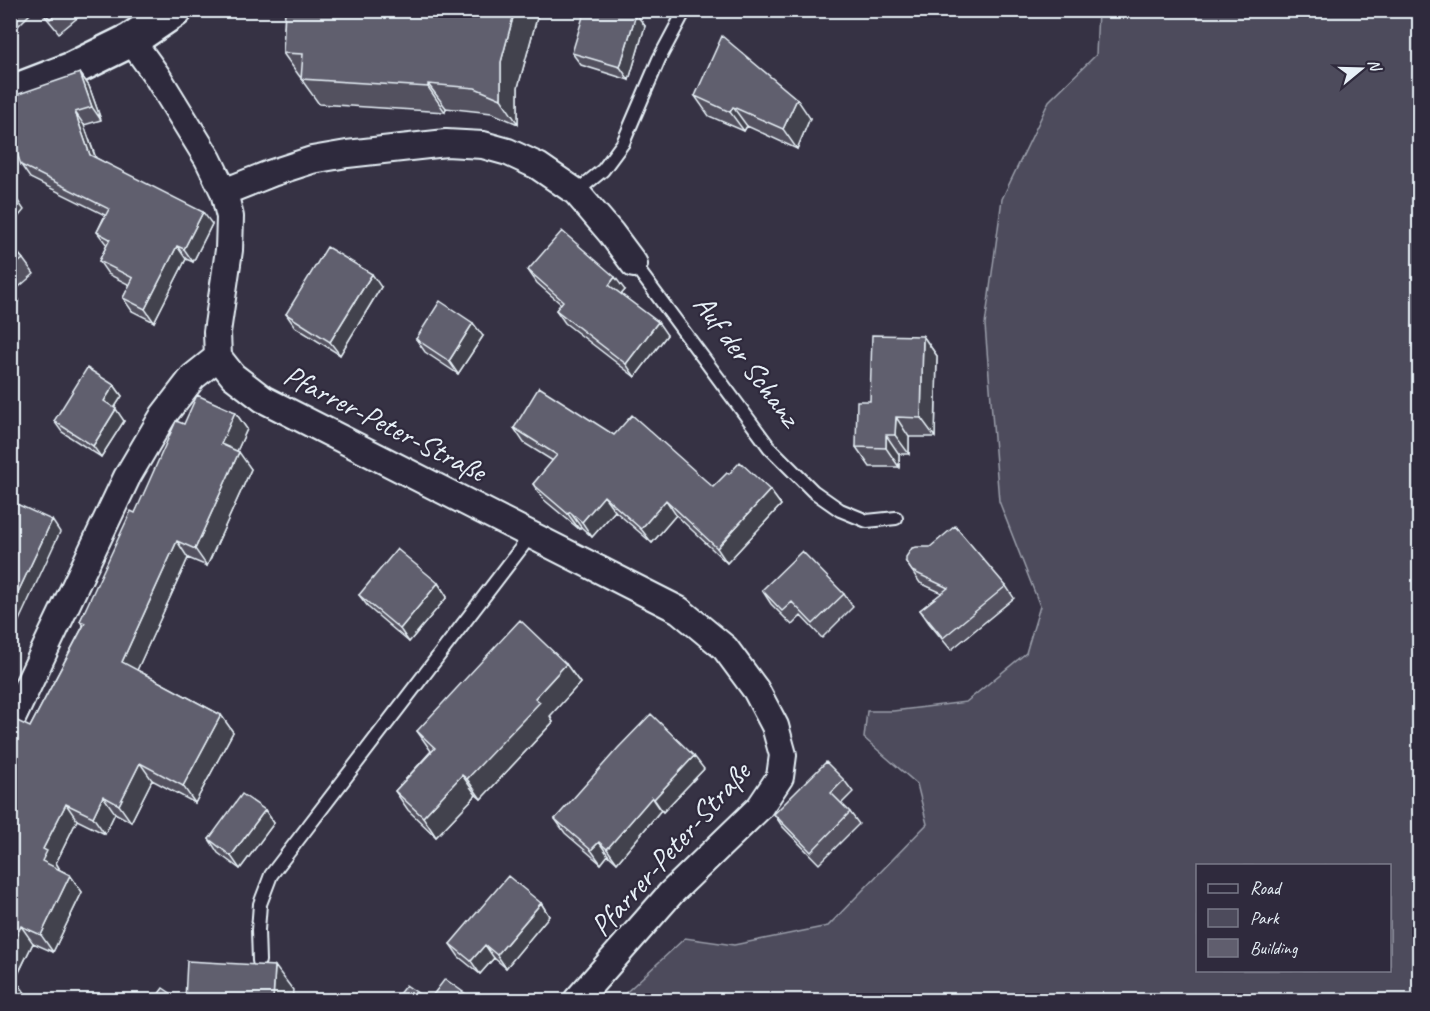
<svg xmlns="http://www.w3.org/2000/svg" width="1430" height="1011" font-family="Caveat,sans-serif">
<style>
.green{fill:#4d4b5c;stroke:#9a9eaa;stroke-width:1.5;fill-rule:evenodd}
.lines{fill:none;stroke-linecap:round;stroke-linejoin:round}
.service-casing{stroke:#e8f1f8;stroke-width:16}
.minor-casing{stroke:#e8f1f8;stroke-width:30}
.secondary-casing{stroke:#e8f1f8;stroke-width:38}
.service{stroke:#2f2a3d;stroke-width:12}
.minor{stroke:#2f2a3d;stroke-width:26}
.secondary{stroke:#2f2a3d;stroke-width:33}
.wall{fill:#53515f;stroke:#e8f1f8;stroke-width:1.5}
.shaded-wall{fill:#43424d;stroke:#e8f1f8;stroke-width:1.5}
.building{fill:#605e6e;stroke:#e8f1f8;stroke-width:1.5}
.labels{text-anchor:middle;stroke-width:4.5;stroke-linejoin:round;paint-order:stroke}
.street-label{font-size:30px;fill:#e8f1f8;stroke:#2f2a3d}
</style>
<rect width="100%" height="100%" fill="#363244"/>
<filter id="ink" filterUnits="userSpaceOnUse"><feTurbulence type="fractalNoise" baseFrequency=".0167" numOctaves="2"/><feDisplacementMap in="SourceGraphic" scale="12" xChannelSelector="R" yChannelSelector="G"/><feConvolveMatrix kernelMatrix="1 2 1 2 8 2 1 2 1" color-interpolation-filters="sRGB"/></filter>
<g filter="url(#ink)">
<path class="green" d="M 1098,11 L 1419,11 L 1419,1000 L 618,1000 L 685,938 L 734,945 L 828,926 L 927,824 L 917,784 L 864,738 L 867,711 L 893,711 L 966,702 L 1026,653 L 1040,606 L 999,501 L 985,325 L 1002,199 L 1049,101 L 1096,55 ZM 1198,866 L 1390,866 L 1390,970 L 1198,970 Z"/>
<g class="lines">
<defs>
<path id="service" d="M 576,192 L 603,170 L 623,143 L 659,59 L 685,10
M 634,264 L 769,447 L 813,491 L 840,510 L 867,521 L 896,518
M 259,961 L 258,930 L 260,904 L 271,875 L 531,535"/>
<path id="minor" d="M 131,40 L 157,76 L 208,159 L 224,192 L 230,217 L 229,250 L 217,332 L 218,357
M 224,192 L 272,173 L 312,160 L 347,154 L 446,143 L 483,145 L 508,152 L 538,166 L 576,192 L 611,233 L 634,264
M 218,357 L 233,376 L 263,399 L 679,610 L 725,648 L 756,690 L 775,726 L 783,755 L 780,777 L 760,807 L 671,893 L 577,1000
M 10,723 L 127,477 L 163,416 L 193,377 L 218,357"/>
<path id="secondary" d="M 10,93 L 70,70 L 131,40 L 175,10"/>
</defs>
<use href="#service" class="service-casing"/>
<use href="#minor" class="minor-casing"/>
<use href="#secondary" class="secondary-casing"/>
<use href="#service" class="service"/>
<use href="#minor" class="minor"/>
<use href="#secondary" class="secondary"/>
</g>
<path class="wall" d="M 10,10 L 34,10 L 10,34 Z
M 40,10 L 87,10 L 59,33 Z
M 285,10 L 536,10 L 538,14 L 518,87 L 518,124 L 492,113 L 446,108 L 445,112 L 319,104 L 301,79 L 302,77 L 300,77 L 283,53 Z
M 635,14 L 645,26 L 629,80 L 581,65 L 572,53 Z
M 80,73 L 89,86 L 101,120 L 84,125 L 96,158 L 212,224 L 193,262 L 186,259 L 154,322 L 132,311 L 123,298 L 130,285 L 108,274 L 99,261 L 107,245 L 97,232 L 105,215 L 30,178 L 21,165 Z
M 695,96 L 810,118 L 797,149 L 747,126 L 744,131 L 709,116 Z
M 10,244 L 23,259 L 34,274 L 13,292 L 19,300 L 10,311 Z
M 528,270 L 625,290 L 621,294 L 667,335 L 635,377 L 565,323 L 556,310 L 561,304 L 537,283 Z
M 381,287 L 340,355 L 295,327 L 286,314 Z
M 483,336 L 458,374 L 425,352 L 416,339 Z
M 923,336 L 937,356 L 935,437 L 909,437 L 909,454 L 899,454 L 899,467 L 870,467 L 856,447 L 870,401 Z
M 114,385 L 122,396 L 114,408 L 124,421 L 101,457 L 62,432 L 54,421 Z
M 235,412 L 247,429 L 237,451 L 251,469 L 207,566 L 188,558 L 137,670 L 221,715 L 233,732 L 195,803 L 152,780 L 131,822 L 115,813 L 105,834 L 77,820 L 56,863 L 59,868 L 58,869 L 70,875 L 82,892 L 53,952 L 33,943 L 14,983 L 20,986 L 30,1000 L 10,1000 L 30,727 L 83,626 L 80,621 L 135,513 L 184,424 Z
M 514,428 L 614,435 L 713,487 L 729,474 L 770,490 L 781,505 L 727,563 L 676,515 L 652,543 L 615,511 L 592,537 L 581,527 L 579,529 L 543,499 L 533,484 L 553,461 L 524,443 Z
M 906,562 L 1006,586 L 1014,598 L 951,650 L 929,623 L 920,610 L 942,593 L 920,583 Z
M 438,583 L 447,597 L 409,642 L 369,608 L 359,595 Z
M 762,590 L 844,594 L 853,607 L 822,638 L 801,616 L 792,625 L 771,604 Z
M 566,664 L 580,683 L 550,716 L 553,722 L 481,799 L 476,795 L 436,837 L 408,810 L 395,791 L 431,751 L 417,731 Z
M 704,769 L 663,812 L 661,810 L 617,863 L 608,855 L 601,864 L 565,833 L 555,819 Z
M 844,780 L 853,792 L 841,804 L 850,812 L 859,824 L 819,864 L 782,826 L 774,814 Z
M 265,810 L 274,823 L 240,869 L 218,853 L 209,839 Z
M 541,903 L 549,916 L 506,968 L 494,958 L 480,974 L 459,957 L 450,944 Z"/>
<path class="shaded-wall" d="M 515,10 L 536,10 L 538,14 L 518,87 L 518,124 L 501,99 L 501,62 Z
M 621,10 L 638,10 L 628,21 Z
M 636,14 L 645,26 L 629,80 L 620,67 Z
M 80,73 L 89,86 L 101,120 L 92,107 Z
M 428,84 L 446,108 L 445,112 L 428,87 Z
M 797,99 L 810,118 L 797,149 L 783,129 Z
M 733,107 L 747,126 L 744,131 L 730,112 Z
M 75,112 L 84,125 L 99,168 L 90,155 Z
M 13,194 L 24,210 L 10,227 L 10,197 Z
M 203,212 L 212,224 L 193,262 L 184,249 Z
M 177,246 L 186,259 L 154,322 L 145,309 Z
M 372,274 L 381,287 L 340,355 L 330,342 Z
M 615,277 L 625,290 L 618,298 L 609,285 Z
M 10,288 L 19,300 L 10,311 Z
M 658,322 L 667,335 L 635,377 L 626,364 Z
M 473,323 L 483,336 L 458,374 L 449,361 Z
M 923,336 L 937,356 L 935,437 L 921,418 Z
M 114,385 L 122,396 L 111,413 L 104,401 Z
M 116,409 L 124,421 L 101,457 L 93,446 Z
M 235,412 L 247,429 L 233,460 L 221,444 Z
M 896,417 L 909,437 L 909,454 L 895,435 Z
M 886,435 L 899,454 L 899,467 L 886,448 Z
M 239,452 L 251,469 L 207,566 L 195,549 Z
M 770,490 L 781,505 L 727,563 L 717,548 Z
M 604,496 L 615,511 L 592,537 L 582,522 Z
M 666,500 L 676,515 L 652,543 L 641,529 Z
M 570,512 L 581,527 L 579,529 L 568,514 Z
M 52,520 L 60,532 L 10,640 L 10,609 Z
M 177,541 L 188,558 L 133,679 L 122,662 Z
M 438,583 L 447,597 L 409,642 L 400,629 Z
M 566,664 L 580,683 L 550,716 L 553,722 L 481,799 L 467,779 L 535,698 Z
M 221,715 L 233,732 L 195,803 L 183,786 Z
M 694,756 L 704,769 L 663,812 L 654,799 Z
M 140,763 L 152,780 L 131,822 L 119,805 Z
M 462,775 L 476,795 L 436,837 L 423,817 Z
M 103,796 L 115,813 L 105,834 L 93,817 Z
M 652,797 L 661,810 L 617,863 L 607,849 Z
M 66,804 L 77,820 L 56,863 L 59,868 L 54,878 L 42,861 L 43,849 Z
M 265,810 L 274,823 L 240,869 L 231,856 Z
M 599,842 L 608,855 L 601,864 L 591,850 Z
M 70,875 L 82,892 L 53,952 L 41,935 Z
M 541,903 L 549,916 L 506,968 L 497,955 Z
M 21,926 L 33,943 L 10,990 L 10,949 Z
M 485,945 L 494,958 L 480,974 L 471,961 Z
M 275,966 L 293,990 L 292,1000 L 273,1000 Z
M 20,986 L 30,1000 L 13,1000 Z"/>
<path class="building" d="M 42,10 L 61,10 L 50,19 Z
M 285,10 L 515,10 L 501,62 L 501,99 L 475,88 L 428,84 L 428,87 L 301,79 L 303,54 L 283,53 Z
M 585,10 L 625,10 L 636,14 L 620,67 L 572,53 Z
M 722,36 L 797,99 L 783,129 L 733,107 L 730,112 L 695,96 Z
M 80,73 L 92,107 L 75,112 L 90,155 L 203,212 L 184,249 L 177,246 L 145,309 L 123,298 L 133,278 L 99,261 L 110,239 L 97,232 L 109,209 L 21,165 L 10,132 L 10,97 Z
M 562,231 L 615,277 L 609,285 L 658,322 L 626,364 L 556,310 L 563,301 L 528,270 Z
M 10,244 L 23,259 L 10,269 Z
M 327,247 L 372,274 L 330,342 L 286,314 Z
M 440,301 L 473,323 L 449,361 L 416,339 Z
M 872,335 L 923,336 L 921,418 L 896,417 L 895,435 L 886,435 L 886,448 L 856,447 L 857,401 L 870,401 Z
M 87,368 L 114,385 L 104,401 L 116,409 L 93,446 L 54,421 Z
M 539,387 L 614,435 L 632,415 L 713,487 L 727,473 L 729,474 L 740,462 L 770,490 L 717,548 L 666,500 L 641,529 L 604,496 L 582,522 L 570,512 L 568,514 L 533,484 L 557,455 L 514,428 Z
M 197,395 L 235,412 L 221,444 L 239,452 L 195,549 L 177,541 L 122,662 L 221,715 L 183,786 L 140,763 L 119,805 L 103,796 L 93,817 L 66,804 L 43,849 L 47,851 L 42,861 L 70,875 L 41,935 L 21,926 L 10,949 L 10,724 L 13,719 L 30,727 L 85,623 L 80,621 L 131,511 L 135,513 L 176,421 L 184,424 Z
M 10,501 L 52,520 L 10,609 Z
M 955,526 L 1006,586 L 943,638 L 920,610 L 948,588 L 912,571 L 906,562 L 906,557 L 912,548 L 917,547 L 930,547 Z
M 397,549 L 438,583 L 400,629 L 359,595 Z
M 802,551 L 844,594 L 813,624 L 792,602 L 782,611 L 762,590 Z
M 520,620 L 566,664 L 535,698 L 540,702 L 467,779 L 462,775 L 423,817 L 395,791 L 435,748 L 417,731 Z
M 651,714 L 694,756 L 654,799 L 652,797 L 607,849 L 599,842 L 591,850 L 555,819 L 618,748 Z
M 826,762 L 844,780 L 831,793 L 850,812 L 811,852 L 774,814 Z
M 242,794 L 265,810 L 231,856 L 209,839 Z
M 508,876 L 541,903 L 497,955 L 485,945 L 471,961 L 450,944 Z
M 187,961 L 275,966 L 273,1000 L 185,1000 Z
M 445,979 L 470,997 L 468,1000 L 429,1000 Z
M 10,982 L 20,986 L 13,1000 L 10,1000 Z
M 406,985 L 428,1000 L 394,1000 Z
M 163,988 L 181,1000 L 154,1000 Z"/>
</g>
<g class="labels">
<g class="street-label">
<text transform="translate(747 360) rotate(53)" y="10">Auf der Schanz</text>
<text transform="translate(385 423) rotate(27)" y="10">Pfarrer-Peter-Straße</text>
<text transform="translate(670 849) rotate(-48)" y="10">Pfarrer-Peter-Straße</text>
</g>
</g>
<rect width="1430" height="1011" fill="none" stroke="#2f2a3d" stroke-width="36"/>
<rect x="18" y="18" width="1394" height="975" fill="none" stroke="#e8f1f8" stroke-width="2" filter="url(#ink)"/>
<rect x="1196" y="864" width="195" height="108" fill="#2f2a3d" stroke="#797a88" stroke-width="1.5"/>
<rect x="1208" y="884" width="30" height="9" fill="#2f2a3d" stroke="#797a88" stroke-width="1.5"/>
<text x="1250" y="894" font-size="18" fill="#e8f1f8">Road</text>
<rect x="1208" y="909" width="30" height="18" fill="#4d4b5c" stroke="#797a88" stroke-width="1.5"/>
<text x="1250" y="924" font-size="18" fill="#e8f1f8">Park</text>
<rect x="1208" y="939" width="30" height="18" fill="#605e6e" stroke="#797a88" stroke-width="1.5"/>
<text x="1250" y="954" font-size="18" fill="#e8f1f8">Building</text>
<g transform="translate(1361 69) rotate(71)" stroke="#2f2a3d" stroke-width="4.5" paint-order="stroke">
<path d="M0-4.5L10 22L0 15L-10 22Z" fill="#e8f1f8"/>
<text y="-9" font-size="16" font-weight="bold" text-anchor="middle" fill="#e8f1f8">N</text>
</g>
</svg>
